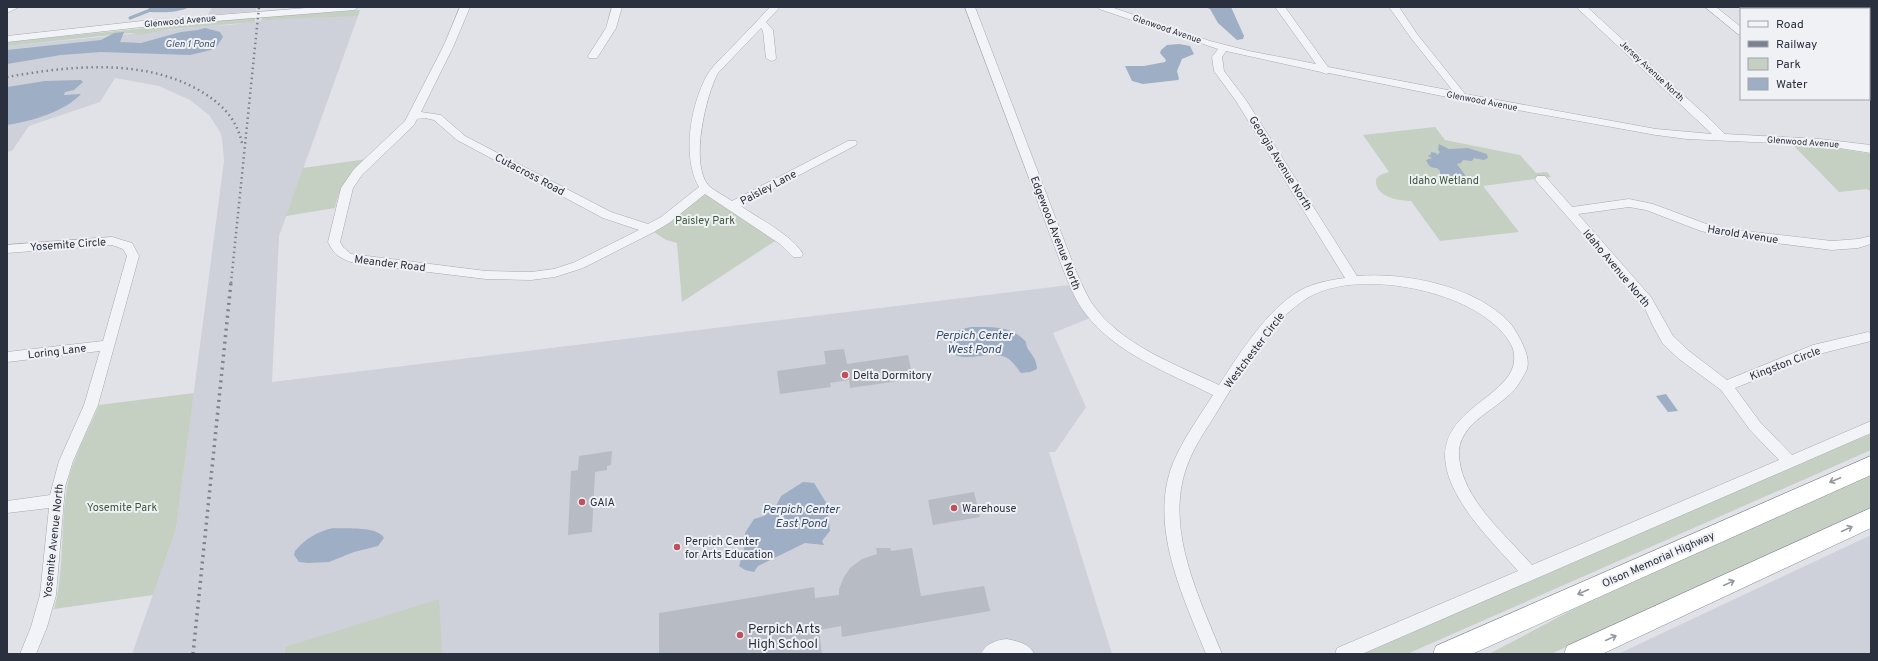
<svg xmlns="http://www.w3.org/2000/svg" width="1878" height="661" font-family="Overpass,sans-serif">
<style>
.built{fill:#ced1d9}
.green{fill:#c5d0c2}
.water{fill:#9eaec4}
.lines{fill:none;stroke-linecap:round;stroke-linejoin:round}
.stream{stroke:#9eaec4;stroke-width:3}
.building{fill:#b7bbc3}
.minor-casing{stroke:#a6a9b1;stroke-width:1}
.highway-casing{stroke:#898f9c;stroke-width:1}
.minor{fill:#f2f3f6;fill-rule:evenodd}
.highway{fill:#fff;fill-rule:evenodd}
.rail-far1{stroke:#7b818f;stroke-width:2.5;stroke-dasharray:1.5 3.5;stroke-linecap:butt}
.rail{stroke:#7b818f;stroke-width:3.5;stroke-dasharray:2 4.5;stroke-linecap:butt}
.oneway{stroke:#94989e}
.poi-dot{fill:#c0515c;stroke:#eff1f5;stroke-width:1.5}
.labels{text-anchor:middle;stroke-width:4;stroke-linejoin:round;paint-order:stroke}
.far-street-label{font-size:9px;fill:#2a303d;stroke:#eff1f5}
.far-water-label{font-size:10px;font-style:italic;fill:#384d6c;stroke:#eff1f5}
.street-label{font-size:11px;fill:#2a303d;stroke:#eff1f5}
.park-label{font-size:11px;fill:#3d5739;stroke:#eff1f5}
.poi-label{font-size:11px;fill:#2a303d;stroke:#eff1f5;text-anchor:start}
.water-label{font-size:12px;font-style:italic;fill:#384d6c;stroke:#eff1f5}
.near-poi-label{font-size:13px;fill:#2a303d;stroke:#eff1f5;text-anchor:start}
</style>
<rect width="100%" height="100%" fill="#e0e2e7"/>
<path class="built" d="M 212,7 L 258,7 L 256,8 L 256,11 L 208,15 Z
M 358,16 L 279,236 L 272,382 L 1069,285 L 1079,305 L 1090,318 L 1053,333 L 1086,407 L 1055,452 L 1049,452 L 1112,654 L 1033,654 L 984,650 L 978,654 L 132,654 L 176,529 L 224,161 L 222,138 L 220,132 L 209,115 L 190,100 L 159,86 L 115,78 L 100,102 L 29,126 L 12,151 L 7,152 L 7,46 L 132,34 L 203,26 L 229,25 L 280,18 Z
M 1871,535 L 1871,654 L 1618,654 Z"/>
<path class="green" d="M 360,10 L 358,16 C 325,18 294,17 261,21 L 262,17 Z
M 255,17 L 255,22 L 171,29 L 139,35 L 131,33 L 7,46 L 7,42 Z
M 1435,127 L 1445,140 L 1520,155 L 1536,173 L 1547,172 L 1551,177 L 1483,186 L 1519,232 L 1440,241 L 1411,201 C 1398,201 1374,197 1376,179 L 1380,175 L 1389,172 L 1363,135 Z
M 1792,144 L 1829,147 L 1871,154 L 1871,192 L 1867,189 L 1839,192 Z
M 367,159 C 349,175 340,184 335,208 L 286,216 L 303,168 Z
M 706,195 L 775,241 L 682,302 L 677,243 L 666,240 L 654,232 L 701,196 Z
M 194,393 L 176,529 L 153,595 L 54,609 C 65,570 60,527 67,487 C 72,458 88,432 99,405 Z
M 1871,434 L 1871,450 L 1407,654 L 1363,654 L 1795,465 Z
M 1871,475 L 1871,507 L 1551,654 L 1489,654 L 1574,609 Z
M 439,599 L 442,654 L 285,654 L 285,647 Z"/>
<path class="water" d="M 150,7 L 190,7 C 174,14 163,12 146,12 Z
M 1205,7 L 1231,7 L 1244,36 L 1243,39 L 1237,40 L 1218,23 L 1210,9 Z
M 205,28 L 220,32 L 223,37 L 217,46 L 211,50 L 190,55 L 101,52 L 61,55 L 7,64 L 7,50 L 101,40 L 114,33 L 124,32 L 120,42 L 141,43 L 181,32 L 198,30 Z
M 1179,44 L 1190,46 L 1194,54 L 1182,59 L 1177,71 L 1179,79 L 1178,80 L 1143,84 L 1132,81 L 1125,66 L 1144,66 L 1165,62 L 1166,60 L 1160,53 L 1161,50 L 1167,45 Z
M 81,80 L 83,82 L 74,90 L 65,92 L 64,95 L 81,94 C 64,112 32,121 7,125 L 7,87 L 45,81 Z
M 1439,144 L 1449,149 L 1468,148 L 1487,154 L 1488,158 L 1484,160 L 1474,158 L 1472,161 L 1463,160 L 1461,163 L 1457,164 L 1465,175 L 1465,180 L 1446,182 L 1440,174 L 1440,171 L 1437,168 C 1430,168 1429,166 1426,160 L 1432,158 L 1428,156 L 1431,154 L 1431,152 L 1436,153 L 1437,155 L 1440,152 L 1438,150 Z
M 971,327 C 992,327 1011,325 1026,342 C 1026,351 1037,356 1037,369 L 1030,372 L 1021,373 C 1017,368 1011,359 1005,357 C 989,351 970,361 955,355 C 944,337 953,330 971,327 Z
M 1666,394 L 1678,411 L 1668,412 L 1656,396 Z
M 803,482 L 814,483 L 827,504 L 830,531 L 822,541 L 824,545 L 805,543 L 758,566 L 754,572 L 745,570 L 739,566 L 746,542 L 745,533 L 754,519 L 764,516 L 775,508 L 781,496 Z
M 333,528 C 346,529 378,526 384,538 L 378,546 L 354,552 L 329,562 L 308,563 L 299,562 L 294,555 L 295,551 C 306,538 317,532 333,528 Z"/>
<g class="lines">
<path class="stream" d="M 130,18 L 158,7"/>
</g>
<path class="building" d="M 844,349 L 847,364 L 908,355 L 913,379 L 850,388 L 849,380 L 830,383 L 831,387 L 780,394 L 777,371 L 826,364 L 824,351 Z
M 612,451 L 611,465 L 607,466 L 607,470 L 595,472 L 592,532 L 568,535 L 571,471 L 578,470 L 579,456 Z
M 974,492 L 980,517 L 933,525 L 928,500 Z
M 876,548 L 890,548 L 891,551 L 912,548 L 921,596 L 984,586 L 990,611 L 842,637 L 841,626 L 819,630 L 822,654 L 659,654 L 659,613 L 814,587 L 815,598 L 839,595 L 839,589 L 844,577 L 850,568 L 862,559 L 877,554 Z"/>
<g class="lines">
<defs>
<path id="minor" d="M 7,7 L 19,7 L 7,13 Z
M 319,7 L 359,7 L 354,10 L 142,27 L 7,42 L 7,36 L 142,21 Z
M 460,7 L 470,7 L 454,45 L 421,112 L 441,115 L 465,136 L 611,212 L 648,224 L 661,217 L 699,187 C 681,157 691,101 709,72 C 714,65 721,58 727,52 C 742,37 756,22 770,7 L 780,7 L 766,22 L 773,30 L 776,58 L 775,60 L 771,61 L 766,58 L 763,31 L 761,28 L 718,73 C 706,95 689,165 709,186 C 716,192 725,196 732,201 L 848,141 L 856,141 L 857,143 L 856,145 L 741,206 C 759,219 792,235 803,254 L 801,257 L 793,257 L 780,244 L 705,194 L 669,223 L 654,232 L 583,268 L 555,277 L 531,280 L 486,279 L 354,263 C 341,259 334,255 328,242 L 341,188 L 354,169 L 405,121 L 444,45 ZM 425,118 L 434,120 L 457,140 L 603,218 L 639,230 L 575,262 L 554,269 L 531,272 L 486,271 L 351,254 L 343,247 L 340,242 L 353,188 L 362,175 L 414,125 L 417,119 Z
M 612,7 L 622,7 L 616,28 L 597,58 L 589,58 L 588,56 L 606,28 Z
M 965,7 L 975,7 L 1075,269 C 1080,280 1085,292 1091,302 C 1120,345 1175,364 1219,385 C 1240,353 1267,309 1301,290 C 1314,283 1330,280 1345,278 L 1236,101 L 1214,71 L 1212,57 L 1218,49 L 1099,9 L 1097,7 L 1111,7 L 1210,41 L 1249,51 L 1316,64 L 1275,7 L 1285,7 L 1328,67 L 1453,91 L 1411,38 L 1389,7 L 1399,7 L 1417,34 L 1465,94 L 1656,129 L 1712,134 L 1576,7 L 1587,7 L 1712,121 L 1725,134 L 1820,139 L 1871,145 L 1871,153 L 1820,145 L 1687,139 L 1656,135 L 1462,100 L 1329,73 L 1326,74 L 1321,72 L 1226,51 L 1222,57 L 1224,71 L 1246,100 L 1357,276 C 1405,272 1475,286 1509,322 C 1513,326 1516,332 1519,337 C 1524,346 1530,359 1527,369 C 1525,374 1521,380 1518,385 C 1502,409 1456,421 1459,457 C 1463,500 1505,534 1532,565 L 1779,460 L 1750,430 L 1721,390 L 1679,359 L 1663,344 L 1653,326 L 1642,302 L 1537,182 L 1535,179 L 1537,176 L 1545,176 L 1572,207 L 1629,199 L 1653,204 L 1709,225 L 1727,229 L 1832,241 L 1858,239 L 1871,236 L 1871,244 L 1858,248 L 1832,250 L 1727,237 L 1701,231 L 1646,210 L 1629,207 L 1578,214 L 1651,297 L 1673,336 L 1689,351 L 1727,380 L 1813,345 L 1868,332 L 1871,333 L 1871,341 L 1819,354 L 1735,388 L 1760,422 L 1792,455 L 1871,421 L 1871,433 L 1362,654 L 1335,654 L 1337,648 L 1518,571 C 1494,544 1467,518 1452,485 C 1417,405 1527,401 1513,349 C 1509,338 1499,328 1490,321 C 1450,288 1356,270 1309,297 C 1272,319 1245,367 1223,402 C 1211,423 1195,443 1187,466 C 1164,528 1199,597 1222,654 L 1206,654 C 1183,596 1148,526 1173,463 C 1183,439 1199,417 1213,395 C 1169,373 1116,354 1085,313 C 1075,300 1069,284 1063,269 Z
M 1705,7 L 1716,7 L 1741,27 L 1741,35 L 1738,34 Z
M 1821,7 L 1832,7 L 1834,9 L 1823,9 Z
M 1869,31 L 1871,32 L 1871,38 L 1869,37 Z
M 112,237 L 132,243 L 139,256 L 98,405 L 73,461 L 65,487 L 56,595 L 47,627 L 36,654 L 20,654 L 31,627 L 40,595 L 49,508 L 7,513 L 7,501 L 50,495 L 59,461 L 84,405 L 100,351 L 7,362 L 7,352 L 103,341 L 127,256 L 123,249 L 112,245 L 7,253 L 7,245 Z
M 1007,639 C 1017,641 1030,644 1034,654 L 981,654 C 985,644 996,640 1007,639 Z"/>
<path id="highway" d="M 1871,456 L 1871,475 L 1472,654 L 1433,654 L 1436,646 Z
M 1871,508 L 1871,528 L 1602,654 L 1564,654 L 1567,646 Z"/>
</defs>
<use href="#minor" class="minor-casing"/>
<use href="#highway" class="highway-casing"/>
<use href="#minor" class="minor"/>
<use href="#highway" class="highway"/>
<path class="rail-far1" d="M 7,77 C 69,66 140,58 197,89 C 220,102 236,117 242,143
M 231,283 L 259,7"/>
<path class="rail" d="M 193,654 L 231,282"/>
</g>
<defs><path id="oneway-shaft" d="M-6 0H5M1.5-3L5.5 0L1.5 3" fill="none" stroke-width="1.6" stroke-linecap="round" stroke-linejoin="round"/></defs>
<g class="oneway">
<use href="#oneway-shaft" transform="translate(1835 480) rotate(157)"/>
<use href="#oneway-shaft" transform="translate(1847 529) rotate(-25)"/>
<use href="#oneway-shaft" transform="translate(1729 583) rotate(-25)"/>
<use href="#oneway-shaft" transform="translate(1583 592) rotate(156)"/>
<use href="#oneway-shaft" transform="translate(1611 638) rotate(-25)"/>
</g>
<g class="poi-dot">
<circle cx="845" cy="375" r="4"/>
<circle cx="582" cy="502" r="4"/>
<circle cx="954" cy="508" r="4"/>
<circle cx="677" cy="547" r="4"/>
<circle cx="740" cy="635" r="4"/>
</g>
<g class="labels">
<g class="far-street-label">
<text transform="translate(180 21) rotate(-5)" y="3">Glenwood Avenue</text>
<text transform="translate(1167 29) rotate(19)" y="3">Glenwood Avenue</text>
<text transform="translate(1652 71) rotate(43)" y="3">Jersey Avenue North</text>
<text transform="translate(1482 101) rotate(11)" y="3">Glenwood Avenue</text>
<text transform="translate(1803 142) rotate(4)" y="3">Glenwood Avenue</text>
</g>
<g class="far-water-label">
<text x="190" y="47">Glen 1 Pond</text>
</g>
<g class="street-label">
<text transform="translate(1281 163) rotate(58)" y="4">Georgia Avenue North</text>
<text transform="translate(530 174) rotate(28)" y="4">Cutacross Road</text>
<text transform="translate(768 187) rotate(-28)" y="4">Paisley Lane</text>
<text transform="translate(1056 233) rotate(69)" y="4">Edgewood Avenue North</text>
<text transform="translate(1743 234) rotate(9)" y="4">Harold Avenue</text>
<text transform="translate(68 244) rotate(-4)" y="4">Yosemite Circle</text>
<text transform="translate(390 263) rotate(7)" y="4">Meander Road</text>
<text transform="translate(1617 268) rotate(50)" y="4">Idaho Avenue North</text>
<text transform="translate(1254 350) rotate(-53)" y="4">Westchester Circle</text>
<text transform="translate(57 351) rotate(-7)" y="4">Loring Lane</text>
<text transform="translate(1785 363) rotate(-21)" y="4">Kingston Circle</text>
<text transform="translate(53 541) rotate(-84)" y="4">Yosemite Avenue North</text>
<text transform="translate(1658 559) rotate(-24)" y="4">Olson Memorial Highway</text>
</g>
<g class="park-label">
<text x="1444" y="184">Idaho Wetland</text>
<text x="705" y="224">Paisley Park</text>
<text x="122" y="511">Yosemite Park</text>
</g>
<g class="poi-label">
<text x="853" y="379">Delta Dormitory</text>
<text x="590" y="506">GAIA</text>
<text x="962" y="512">Warehouse</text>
<text x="685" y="545">Perpich Center<tspan x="685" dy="13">for Arts Education</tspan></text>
</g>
<g class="water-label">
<text x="974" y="339">Perpich Center<tspan x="974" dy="14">West Pond</tspan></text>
<text x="801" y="513">Perpich Center<tspan x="801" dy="14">East Pond</tspan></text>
</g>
<g class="near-poi-label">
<text x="748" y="633">Perpich Arts<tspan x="748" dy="15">High School</tspan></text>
</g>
</g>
<rect width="1878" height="661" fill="none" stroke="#2a303d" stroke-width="16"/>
<rect x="1740" y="8" width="130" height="92" fill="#eff1f5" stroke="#a0a4ab"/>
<rect x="1748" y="21" width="20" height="6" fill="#f2f3f6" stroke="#a0a4ab"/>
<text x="1776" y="28" font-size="12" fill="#2a303d">Road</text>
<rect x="1748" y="41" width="20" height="6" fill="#7b818f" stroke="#a0a4ab"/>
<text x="1776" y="48" font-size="12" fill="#2a303d">Railway</text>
<rect x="1748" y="58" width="20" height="12" fill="#c5d0c2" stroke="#a0a4ab"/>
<text x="1776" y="68" font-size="12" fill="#2a303d">Park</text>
<rect x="1748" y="78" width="20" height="12" fill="#9eaec4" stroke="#a0a4ab"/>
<text x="1776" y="88" font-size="12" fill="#2a303d">Water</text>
</svg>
